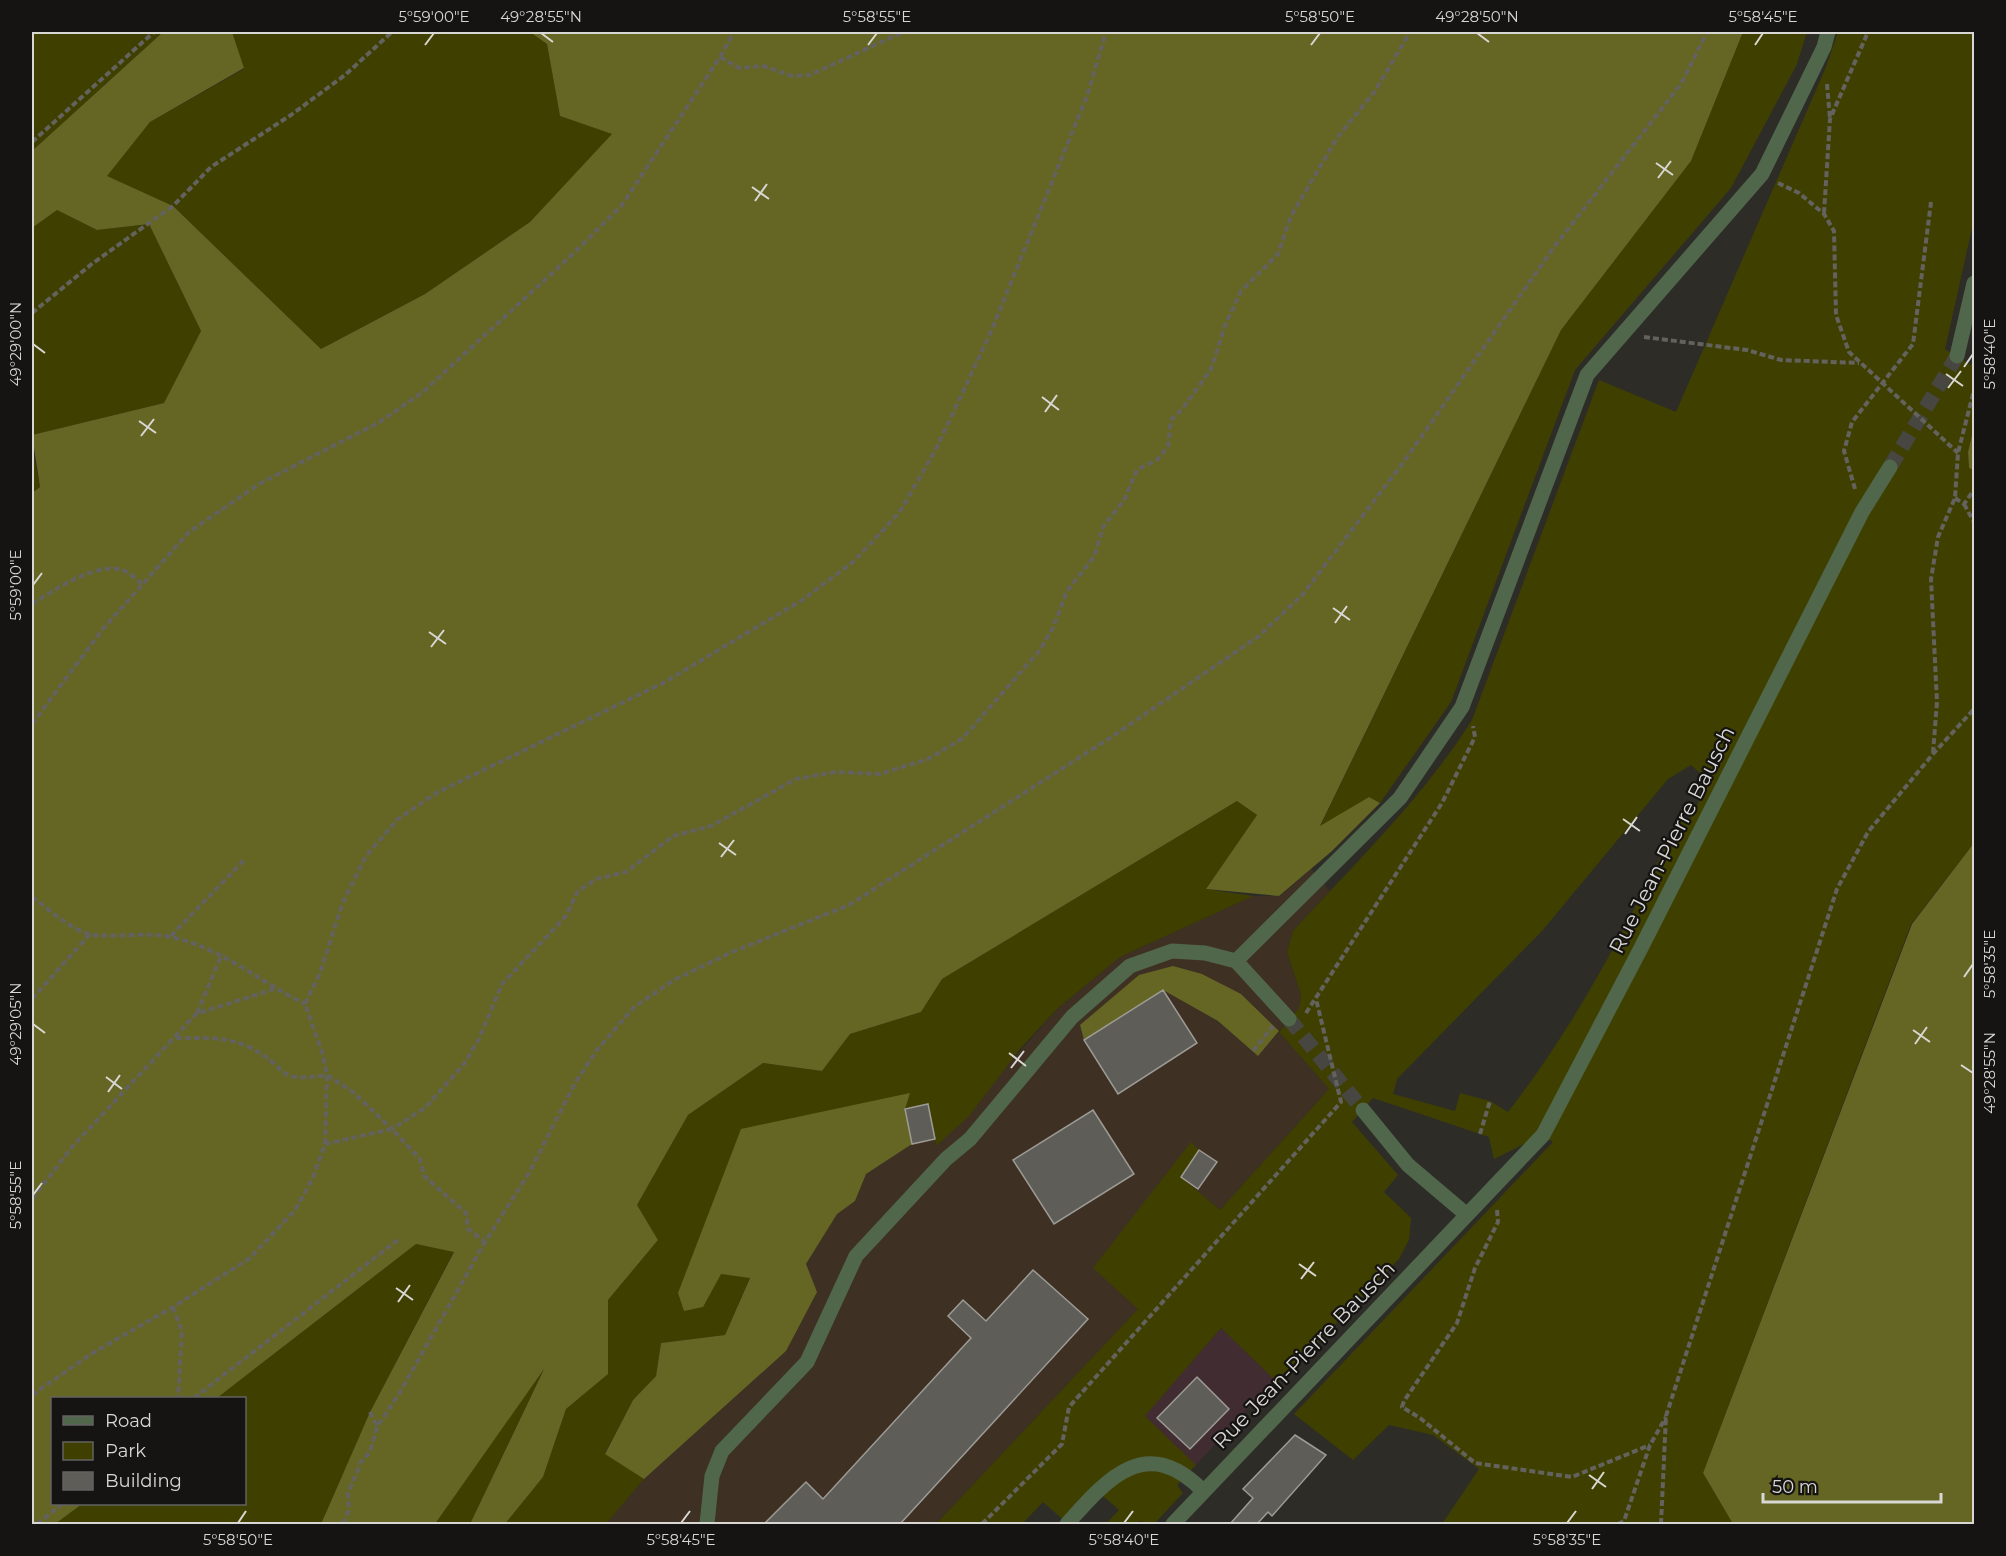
<svg xmlns="http://www.w3.org/2000/svg" width="2006" height="1556" font-family="Montserrat,sans-serif">
<style>
.industrial{fill:#3e3023}
.education{fill:#412d31}
.green{fill:#3f4000;fill-rule:evenodd}
.forest{fill:#656623}
.building{fill:#5e5d58;stroke:#9c9b95;stroke-width:1.5}
.lines{fill:none;stroke-linecap:round;stroke-linejoin:round}
.minor-tunnel{stroke:#474641;stroke-width:15;stroke-dasharray:15 8;stroke-linecap:butt}
.path{stroke:#63625e;stroke-width:4;stroke-dasharray:6 3;stroke-linecap:butt}
.minor{stroke:#50674c;stroke-width:15}
.ticks{fill:none;stroke:#d8d7d4;stroke-width:2}
.labels{text-anchor:middle;stroke-width:4.5;stroke-linejoin:round;paint-order:stroke}
.street-label{font-size:21px;fill:#d8d7d4;stroke:#151412}
.neatline{fill:none;stroke:#d8d7d4;stroke-width:2}
.ticks-label{font-size:15px;text-anchor:middle;fill:#d8d7d4}
</style>
<rect width="100%" height="100%" fill="#2d2c27"/>
<path class="industrial" d="M 1311,869 L 1330,891 L 1293,931 L 1287,952 L 1301,995 L 1299,1008 L 1279,1031 L 1241,994 L 1173,966 L 1080,1026 L 1085,1040 L 1163,990 L 1218,1021 L 1258,1055 L 1279,1032 L 1329,1089 L 1220,1210 L 1181,1177 L 1199,1150 L 1190,1143 L 1138,1309 L 936,1524 L 606,1524 L 644,1479 L 786,1351 L 806,1264 L 837,1213 L 855,1201 L 866,1174 L 912,1144 L 935,1139 L 936,1146 L 1058,1008 L 1120,957 L 1253,896 L 1280,896 Z"/>
<path class="education" d="M 1221,1328 L 1275,1379 L 1196,1465 L 1144,1416 Z"/>
<path class="green" d="M 32,32 L 163,32 L 32,151 Z
M 232,32 L 530,32 L 547,44 L 560,116 L 613,134 L 530,222 L 425,294 L 321,349 L 173,206 L 106,176 L 150,122 L 244,69 Z
M 1743,32 L 1807,32 L 1797,64 L 1731,188 L 1575,370 L 1451,702 L 1380,803 L 1369,797 L 1320,827 L 1561,330 L 1691,161 Z
M 1838,32 L 1974,32 L 1974,219 L 1945,349 L 1971,365 L 1974,355 L 1974,427 L 1968,452 L 1969,468 L 1974,470 L 1974,843 L 1911,924 L 1703,1473 L 1733,1524 L 1442,1524 L 1479,1469 L 1433,1435 L 1389,1425 L 1353,1460 L 1294,1414 L 1553,1142 L 1542,1135 L 1494,1159 L 1489,1137 L 1373,1098 L 1352,1122 L 1398,1175 L 1384,1192 L 1411,1218 L 1409,1240 L 1399,1259 L 1278,1383 L 1221,1328 L 1145,1416 L 1196,1465 L 1177,1485 L 1183,1493 L 1154,1524 L 1140,1521 L 1137,1524 L 1106,1524 L 1119,1510 L 1097,1491 L 1068,1524 L 1043,1502 L 1022,1524 L 936,1524 L 1138,1309 L 1093,1268 L 1191,1142 L 1199,1150 L 1181,1177 L 1220,1210 L 1329,1089 L 1279,1032 L 1299,1008 L 1301,995 L 1287,952 L 1293,931 C 1356,862 1422,799 1472,720 L 1599,380 L 1676,412 L 1826,67 ZM 1691,765 L 1709,781 L 1688,824 L 1679,820 C 1627,925 1580,1019 1508,1112 L 1490,1101 L 1460,1093 L 1455,1111 L 1393,1094 L 1397,1079 L 1542,931 L 1668,779 Z
M 57,210 L 97,230 L 149,224 L 201,331 L 164,403 L 32,435 L 32,228 Z
M 32,445 L 40,487 L 32,493 Z
M 1237,801 L 1257,815 L 1206,889 L 1253,896 L 1120,957 L 1058,1008 L 1020,1049 L 969,1116 L 936,1146 L 935,1139 L 912,1144 L 905,1109 L 909,1094 L 721,1274 L 750,1277 L 725,1335 L 661,1343 L 656,1376 L 633,1400 L 605,1453 L 644,1479 L 606,1524 L 505,1524 L 543,1477 L 566,1409 L 608,1373 L 608,1300 L 658,1240 L 637,1205 L 688,1115 L 763,1063 L 822,1071 L 850,1034 L 921,1012 L 942,979 Z
M 416,1244 L 454,1251 L 370,1412 L 321,1524 L 55,1524 L 82,1504 L 244,1504 L 244,1398 L 217,1398 Z
M 546,1364 L 470,1524 L 435,1524 Z"/>
<path class="forest" d="M 163,32 L 232,32 L 244,68 L 150,122 L 107,176 L 173,206 L 321,349 L 425,294 L 530,222 L 612,134 L 560,116 L 547,44 L 530,32 L 1743,32 L 1691,161 L 1561,330 L 1320,826 L 1369,797 L 1380,803 L 1332,851 L 1279,896 L 1206,889 L 1257,815 L 1237,801 L 942,979 L 921,1012 L 850,1034 L 822,1071 L 763,1063 L 688,1115 L 637,1205 L 658,1240 L 608,1300 L 608,1374 L 566,1409 L 543,1477 L 505,1524 L 470,1524 L 544,1369 L 435,1524 L 321,1524 L 370,1412 L 454,1252 L 416,1244 L 217,1398 L 52,1398 L 52,1504 L 82,1504 L 55,1524 L 32,1524 L 32,493 L 40,487 L 32,435 L 164,403 L 201,331 L 149,224 L 97,230 L 57,210 L 32,228 L 32,151 Z
M 1974,427 L 1974,470 L 1969,468 L 1968,452 Z
M 1974,843 L 1974,1524 L 1733,1524 L 1703,1473 L 1912,924 Z
M 1173,966 L 1202,974 L 1241,994 L 1279,1031 L 1258,1056 L 1218,1021 L 1163,990 L 1084,1040 L 1080,1025 L 1139,975 Z
M 910,1093 L 905,1109 L 912,1144 L 866,1174 L 855,1201 L 837,1214 L 806,1264 L 817,1292 L 786,1351 L 644,1479 L 605,1454 L 633,1400 L 656,1376 L 661,1343 L 725,1335 L 750,1278 L 721,1274 L 703,1307 L 684,1311 L 678,1293 L 741,1129 Z"/>
<path class="building" d="M 1163,990 L 1197,1043 L 1118,1094 L 1084,1040 Z
M 928,1104 L 935,1139 L 912,1144 L 905,1109 Z
M 1093,1110 L 1134,1174 L 1054,1224 L 1013,1160 Z
M 1199,1150 L 1217,1162 L 1198,1189 L 1181,1177 Z
M 1033,1270 L 1088,1319 L 900,1524 L 764,1524 L 806,1482 L 823,1499 L 971,1338 L 948,1316 L 963,1300 L 986,1321 Z
M 1197,1377 L 1229,1409 L 1190,1449 L 1157,1418 Z
M 1295,1435 L 1326,1455 L 1272,1516 L 1268,1512 L 1257,1524 L 1230,1524 L 1253,1498 L 1243,1489 Z"/>
<g class="lines">
<path class="minor-tunnel" d="M 1890,467 L 1957,356
M 1289,1019 L 1363,1110"/>
<path class="path" d="M 720,57 L 739,68 L 764,66 L 792,76 L 810,75 L 903,32
M 1827,84 L 1830,119
M 32,142 L 154,32
M 1778,183 L 1799,193 L 1824,214 L 1834,231 L 1836,315 L 1849,352 L 1958,453
M 1824,213 L 1830,119 L 1868,32
M 32,313 L 93,263 L 173,206 L 211,167 L 291,115 L 345,75 L 392,32
M 1644,337 L 1747,350 L 1781,360 L 1859,363
M 1855,489 L 1844,451 L 1852,422 L 1913,344 L 1931,202
M 1955,498 L 1964,504 L 1974,490
M 1964,504 L 1974,522
M 32,604 C 54,590 101,558 127,572 C 132,575 137,580 142,584
M 32,724 L 102,630 L 189,532 L 259,484 L 378,423 L 423,392 L 574,253 L 622,205 L 720,57 L 734,32
M 1933,753 L 1937,702 L 1931,579 L 1938,537 L 1955,498 L 1958,453 L 1974,390
M 32,897 C 49,909 68,928 89,934 C 111,939 146,931 171,937 C 222,948 260,982 305,1004
M 171,936 L 244,860
M 32,999 L 90,934
M 197,1013 L 222,954
M 1306,1013 L 1442,803 L 1475,737 L 1473,726
M 176,1038 C 203,1038 229,1036 253,1049 C 292,1070 273,1083 327,1075 L 353,1092 L 392,1129 L 425,1108 L 464,1064 L 479,1039 L 502,984 L 566,916 L 578,891 L 596,879 L 626,872 L 673,836 L 711,826 L 796,779 L 835,772 L 880,774 L 928,759 L 963,738 L 1040,650 L 1053,628 L 1067,591 L 1094,557 L 1103,527 L 1124,500 L 1137,470 L 1158,459 L 1168,446 L 1171,420 L 1183,408 L 1211,369 L 1226,323 L 1241,291 L 1278,254 L 1291,216 L 1337,138 L 1375,91 L 1410,32
M 1253,1051 L 1273,1026
M 1480,1134 L 1490,1101
M 325,1144 L 392,1129 L 420,1159 L 424,1176 L 466,1213 L 468,1229 L 485,1242
M 32,1199 L 72,1147 L 196,1014 L 274,989
M 1497,1210 L 1498,1222 L 1475,1268 L 1457,1323 L 1404,1401 L 1402,1407 L 1420,1418 L 1475,1463 L 1572,1477 L 1650,1445
M 173,1307 L 182,1331 L 178,1398
M 32,1395 L 91,1354 L 173,1307 L 250,1258 L 295,1210 L 312,1180 L 325,1144 L 327,1075 L 322,1052 L 305,1004 L 320,973 L 343,902 L 366,856 L 398,819 L 438,792 L 665,682 L 802,600 L 853,562 L 899,513 L 936,449 L 990,334 L 1087,96 L 1106,32
M 194,1398 L 399,1239
M 370,1412 L 377,1426
M 37,1524 L 62,1504
M 343,1524 L 349,1510 L 348,1494 L 361,1462 L 370,1452 L 377,1427 L 399,1394 L 485,1242 L 529,1173 L 575,1083 L 597,1050 L 634,1007 L 674,980 L 732,952 L 849,905 L 1113,736 L 1259,636 L 1303,594 L 1405,460 L 1554,247 L 1681,84 L 1707,32
M 982,1524 L 1062,1444 L 1069,1407 L 1341,1102 L 1316,999
M 1141,1524 L 1145,1524
M 1618,1524 L 1624,1521 L 1650,1445 L 1666,1417
M 1661,1524 L 1666,1416 L 1837,889 L 1868,832 L 1933,754 L 1974,709"/>
<path class="minor" d="M 1957,356 L 1974,283
M 1236,961 L 1400,798 L 1462,707 L 1587,375 L 1762,174 L 1824,47 L 1828,32
M 1363,1110 L 1408,1165 L 1467,1215
M 707,1524 L 712,1476 L 722,1451 L 807,1362 L 856,1256 L 946,1159 L 970,1139 L 1072,1017 L 1130,966 L 1172,951 L 1205,953 L 1236,961 L 1289,1019
M 1067,1524 C 1107,1479 1146,1433 1203,1491
M 1173,1524 L 1543,1135 L 1641,948 L 1862,512 L 1890,467"/>
</g>
<path class="ticks" d="M 541,33 L 553,42M 1477,33 L 1489,42M 425,45 L 434,33M 868,45 L 877,33M 1311,45 L 1320,33M 1755,45 L 1763,33M 1656,163 L 1673,175M 1658,178 L 1671,161M 752,187 L 769,199M 755,201 L 767,184M 33,344 L 45,353M 1964,367 L 1973,354M 1946,374 L 1963,386M 1948,388 L 1961,371M 1042,397 L 1059,410M 1045,412 L 1057,395M 139,421 L 156,433M 141,436 L 154,419M 33,585 L 42,573M 1333,608 L 1350,620M 1335,623 L 1347,606M 429,632 L 446,644M 431,647 L 444,630M 1623,819 L 1640,831M 1625,834 L 1637,817M 719,843 L 736,855M 721,857 L 734,840M 1964,977 L 1973,964M 33,1024 L 45,1033M 1913,1030 L 1930,1042M 1915,1044 L 1927,1027M 1009,1053 L 1026,1066M 1961,1065 L 1973,1073M 1011,1068 L 1024,1051M 106,1077 L 122,1089M 108,1092 L 120,1075M 33,1195 L 42,1183M 1299,1264 L 1316,1276M 1301,1279 L 1314,1262M 396,1288 L 413,1300M 398,1302 L 410,1285M 1589,1475 L 1606,1487M 1592,1489 L 1604,1472M 238,1523 L 246,1511M 681,1523 L 690,1511M 1124,1523 L 1133,1511M 1567,1523 L 1576,1511"/>
<g class="labels">
<g class="street-label">
<text transform="translate(1672 840) rotate(-63)" y="7">Rue Jean-Pierre Bausch</text>
<text transform="translate(1304 1355) rotate(-46)" y="7">Rue Jean-Pierre Bausch</text>
</g>
</g>
<rect width="2006" height="1556" fill="none" stroke="#151412" stroke-width="66"/>
<rect x="51" y="1397" width="195" height="108" fill="#151412" stroke="#636260" stroke-width="1.5"/>
<rect x="63" y="1416" width="30" height="9" fill="#50674c" stroke="#636260" stroke-width="1.5"/>
<text x="105" y="1427" font-size="18" fill="#d8d7d4">Road</text>
<rect x="63" y="1442" width="30" height="18" fill="#3f4000" stroke="#636260" stroke-width="1.5"/>
<text x="105" y="1457" font-size="18" fill="#d8d7d4">Park</text>
<rect x="63" y="1472" width="30" height="18" fill="#5e5d58" stroke="#636260" stroke-width="1.5"/>
<text x="105" y="1487" font-size="18" fill="#d8d7d4">Building</text>
<path d="M1763 1493v9h178v-9" fill="none" stroke="#d8d7d4" stroke-width="3"/>
<text x="1772" y="1493" font-size="18" fill="#d8d7d4" stroke="#151412" stroke-width="4.5" paint-order="stroke">50 m</text>
<rect x="33" y="33" width="1940" height="1490" class="neatline"/>
<g class="ticks-label">
<text x="434" y="22">5°59'00"E</text>
<text x="541" y="22">49°28'55"N</text>
<text x="877" y="22">5°58'55"E</text>
<text x="1320" y="22">5°58'50"E</text>
<text x="1477" y="22">49°28'50"N</text>
<text x="1763" y="22">5°58'45"E</text>
<text transform="translate(16 344) rotate(-90)" y="5">49°29'00"N</text>
<text transform="translate(1990 354) rotate(-90)" y="5">5°58'40"E</text>
<text transform="translate(16 585) rotate(-90)" y="5">5°59'00"E</text>
<text transform="translate(1990 964) rotate(-90)" y="5">5°58'35"E</text>
<text transform="translate(16 1024) rotate(-90)" y="5">49°29'05"N</text>
<text transform="translate(1990 1073) rotate(-90)" y="5">49°28'55"N</text>
<text transform="translate(16 1195) rotate(-90)" y="5">5°58'55"E</text>
<text x="238" y="1545">5°58'50"E</text>
<text x="681" y="1545">5°58'45"E</text>
<text x="1124" y="1545">5°58'40"E</text>
<text x="1567" y="1545">5°58'35"E</text>
</g>
</svg>
